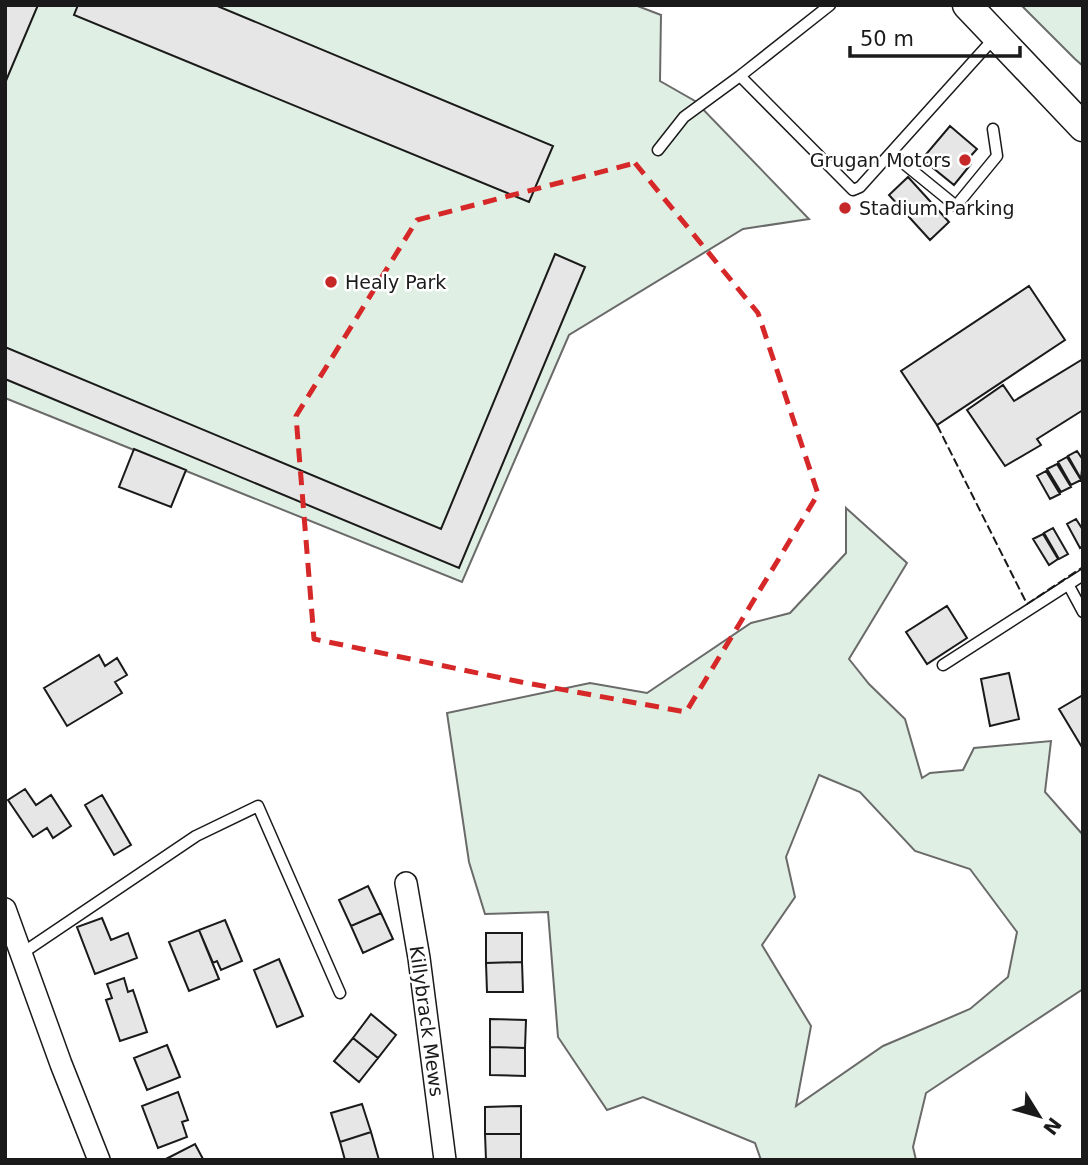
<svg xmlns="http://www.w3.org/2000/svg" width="1088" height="1165" font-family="'DejaVu Sans',sans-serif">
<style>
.green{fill:#e0efe3;stroke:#6a6a6a;stroke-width:2;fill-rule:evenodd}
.building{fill:#e6e6e6;stroke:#1a1a1a;stroke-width:2}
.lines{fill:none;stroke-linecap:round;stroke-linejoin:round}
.service-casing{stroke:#1a1a1a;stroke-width:13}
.minor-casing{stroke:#1a1a1a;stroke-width:24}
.secondary-casing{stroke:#1a1a1a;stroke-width:31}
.service{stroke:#fff;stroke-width:10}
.minor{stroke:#fff;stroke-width:21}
.secondary{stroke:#fff;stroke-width:28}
.fence{stroke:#1a1a1a;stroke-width:2;stroke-dasharray:9 3.5;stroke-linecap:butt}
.marked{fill:none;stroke:#d62828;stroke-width:5;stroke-dasharray:14 9;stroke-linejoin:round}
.poi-dot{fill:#c62828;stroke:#fff;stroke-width:2.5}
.labels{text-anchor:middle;stroke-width:5;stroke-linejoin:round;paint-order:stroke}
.poi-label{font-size:19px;fill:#1a1a1a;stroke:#fff;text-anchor:start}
.street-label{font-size:19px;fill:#1a1a1a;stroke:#fff}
</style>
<rect width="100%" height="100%" fill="#fff"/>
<path class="green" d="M 5,5 L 635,5 L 661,15 L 660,81 L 695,101 L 809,219 L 743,229 L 569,335 L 462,582 L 5,398 Z
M 1021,5 L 1083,5 L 1083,66 L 1075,59 Z
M 846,508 L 907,563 L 849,659 L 869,684 L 905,719 L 922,778 L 930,773 L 963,770 L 974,748 L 1051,741 L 1045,792 L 1083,835 L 1083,989 L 926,1093 L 913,1147 L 916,1160 L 761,1160 L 755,1143 L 643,1097 L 607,1110 L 558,1037 L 548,912 L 485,914 L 469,862 L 447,713 L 590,683 L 647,693 L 751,623 L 790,613 L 846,553 ZM 819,775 L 860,792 L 915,851 L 970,869 L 1017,932 L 1008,977 L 970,1009 L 883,1046 L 796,1106 L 811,1026 L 762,945 L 795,897 L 786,857 Z"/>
<path class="building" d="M 5,5 L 38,5 L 5,83 Z
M 78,5 L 215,5 L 553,146 L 529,202 L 74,15 Z
M 950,126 L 977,149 L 967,160 L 971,164 L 954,185 L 922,159 Z
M 908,177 L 949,222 L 930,240 L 889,195 Z
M 555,254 L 585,267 L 459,568 L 5,379 L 5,347 L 441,529 Z
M 1029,286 L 1065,340 L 937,425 L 901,371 Z
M 1083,359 L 1083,410 L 1037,439 L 1041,445 L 1005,466 L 967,410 L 1003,385 L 1014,401 Z
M 134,449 L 186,470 L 171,507 L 119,487 Z
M 1077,451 L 1083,460 L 1081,479 L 1068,456 Z
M 1067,457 L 1081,480 L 1071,485 L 1058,462 Z
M 1057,464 L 1071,487 L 1061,492 L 1047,469 Z
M 1046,471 L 1060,494 L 1050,499 L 1037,476 Z
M 1076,519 L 1083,530 L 1083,546 L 1080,548 L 1067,524 Z
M 1053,528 L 1068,554 L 1059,559 L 1044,533 Z
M 1043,534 L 1058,559 L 1049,565 L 1033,539 Z
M 947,606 L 967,638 L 927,664 L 906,632 Z
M 99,655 L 105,666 L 117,658 L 127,675 L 115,682 L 122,693 L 67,726 L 44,688 Z
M 1009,673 L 1019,719 L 990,726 L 981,679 Z
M 1083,695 L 1083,749 L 1059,709 Z
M 25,789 L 36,805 L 51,795 L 71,826 L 53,838 L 47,828 L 33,837 L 8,800 Z
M 102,795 L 131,845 L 114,855 L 85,805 Z
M 368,886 L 381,913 L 351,926 L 339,900 Z
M 381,913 L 393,939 L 363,953 L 351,926 Z
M 102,918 L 111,940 L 128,933 L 137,958 L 95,974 L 77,927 Z
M 225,920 L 242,961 L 221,970 L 217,961 L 213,963 L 199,930 Z
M 199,930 L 219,979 L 189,991 L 169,942 Z
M 486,933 L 522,933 L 522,962 L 486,963 Z
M 279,959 L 303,1016 L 277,1027 L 254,970 Z
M 522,962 L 523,992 L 487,992 L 486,963 Z
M 124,978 L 128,992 L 133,990 L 147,1032 L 120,1041 L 106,1000 L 112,998 L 107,984 Z
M 371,1014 L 396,1035 L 378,1058 L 353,1038 Z
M 490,1019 L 526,1020 L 525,1048 L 490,1047 Z
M 353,1038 L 378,1058 L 359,1082 L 334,1061 Z
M 167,1045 L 180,1077 L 147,1090 L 134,1058 Z
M 490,1047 L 525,1048 L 525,1076 L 490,1075 Z
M 178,1092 L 188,1120 L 182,1122 L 187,1137 L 158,1148 L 142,1106 Z
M 362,1104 L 371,1132 L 340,1142 L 331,1113 Z
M 521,1106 L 521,1134 L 485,1134 L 485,1107 Z
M 371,1132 L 379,1160 L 345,1160 L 340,1142 Z
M 485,1134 L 521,1134 L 521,1160 L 486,1160 Z
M 195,1144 L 203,1159 L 164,1160 Z"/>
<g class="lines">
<defs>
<path id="service" d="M 740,76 L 853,190 L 860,187 L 996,36
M 658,150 L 684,117 L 740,76 L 830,5
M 891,153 L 956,206 L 997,156 L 993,129
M 1068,584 L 1083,612
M 943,665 L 1083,575
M 21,954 L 196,836 L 258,806 L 340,993"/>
<path id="minor" d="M 406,883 L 419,958 L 445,1160
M 5,909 L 61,1064 L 99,1160"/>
<path id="secondary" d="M 967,5 L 1083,127"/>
</defs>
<use href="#service" class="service-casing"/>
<use href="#minor" class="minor-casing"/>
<use href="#secondary" class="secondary-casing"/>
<use href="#service" class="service"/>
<use href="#minor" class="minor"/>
<use href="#secondary" class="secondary"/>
<path class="fence" d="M 937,425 L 1027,604 L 1083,567"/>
</g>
<path class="marked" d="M 635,163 L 758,313 L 818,494 L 686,712 L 521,682 L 314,639 L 296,416 L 417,220 Z"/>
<g class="poi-dot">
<circle cx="965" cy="160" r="7"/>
<circle cx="845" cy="208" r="7"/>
<circle cx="331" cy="282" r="7"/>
</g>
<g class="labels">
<g class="poi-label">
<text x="951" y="167" text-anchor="end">Grugan Motors</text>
<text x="859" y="215">Stadium Parking</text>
<text x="345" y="289">Healy Park</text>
</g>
<g class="street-label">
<text transform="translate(427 1021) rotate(82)" y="7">Killybrack Mews</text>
</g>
</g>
<rect width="1088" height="1165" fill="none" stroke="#1a1a1a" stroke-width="14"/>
<g transform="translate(1039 1116) rotate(127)" stroke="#ffffff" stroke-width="5" paint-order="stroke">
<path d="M0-5L12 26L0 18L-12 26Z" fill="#1a1a1a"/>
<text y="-10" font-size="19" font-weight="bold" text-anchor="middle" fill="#1a1a1a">N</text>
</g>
<path d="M850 46v10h170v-10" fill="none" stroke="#1a1a1a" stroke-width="3.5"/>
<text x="860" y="46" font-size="21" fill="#1a1a1a" stroke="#ffffff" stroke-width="5" paint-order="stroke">50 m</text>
</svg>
